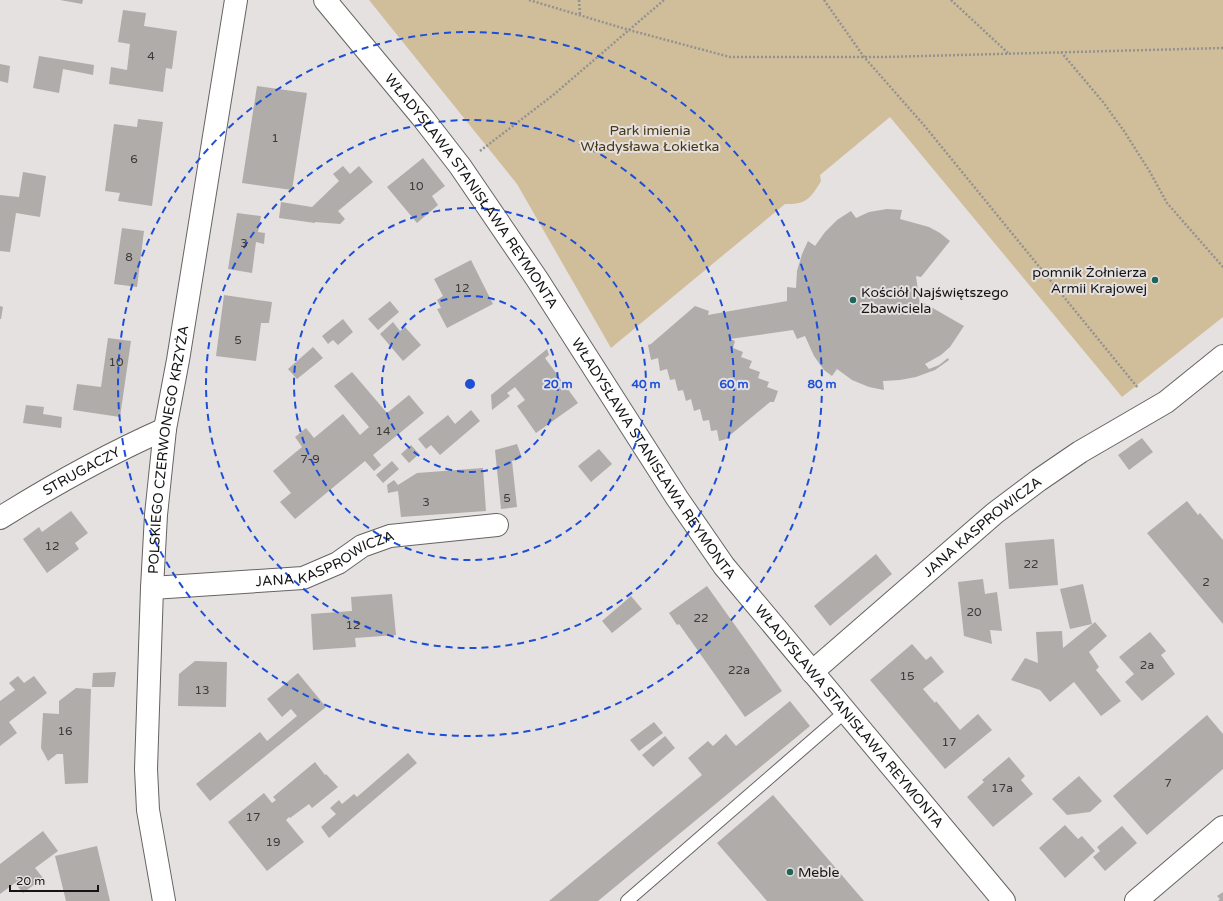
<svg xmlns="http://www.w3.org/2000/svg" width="1223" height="901" font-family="'Varela Round',sans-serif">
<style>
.green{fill:#d0be9b}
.building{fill:#afacaa}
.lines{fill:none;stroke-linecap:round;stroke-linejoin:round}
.lane-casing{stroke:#676363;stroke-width:14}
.street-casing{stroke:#676363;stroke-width:24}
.path{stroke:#949191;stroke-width:2.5;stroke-dasharray:2 2;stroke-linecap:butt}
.lane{stroke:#fff;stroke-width:12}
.street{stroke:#fff;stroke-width:22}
.ring{fill:none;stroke:#1d4ed8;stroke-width:2;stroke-dasharray:7 5}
.poi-dot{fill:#1d6559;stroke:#e5e1e0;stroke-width:1.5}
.labels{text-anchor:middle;stroke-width:4;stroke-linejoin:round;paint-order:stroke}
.number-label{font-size:12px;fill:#3c3a3a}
.park-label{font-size:14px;fill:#473713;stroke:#e5e1e0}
.street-label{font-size:14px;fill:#151414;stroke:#e5e1e0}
.poi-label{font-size:14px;fill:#151414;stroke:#e5e1e0;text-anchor:start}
.centre{fill:#1d4ed8;stroke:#e5e1e0;stroke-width:2}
.ring-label{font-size:12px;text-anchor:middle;font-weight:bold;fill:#1d4ed8;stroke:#e5e1e0;stroke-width:4;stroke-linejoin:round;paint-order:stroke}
</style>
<rect width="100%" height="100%" fill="#e5e1e0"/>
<path class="green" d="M 369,0 L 1223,0 L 1223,317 L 1122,397 L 890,117 L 820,175 L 821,181 C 811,198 806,205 785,204 L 611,348 L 517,184 Z"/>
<path class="building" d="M 60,0 L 83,0 L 82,4 Z
M 123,10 L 146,13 L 144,26 L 177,31 L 172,69 L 166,68 L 163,92 L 109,84 L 111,67 L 127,70 L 130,44 L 118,42 Z
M 39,56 L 94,65 L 93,75 L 63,69 L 59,93 L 33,88 Z
M 0,64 L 10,66 L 8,83 L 0,81 Z
M 257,86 L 307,93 L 292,190 L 242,183 Z
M 138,119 L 163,122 L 152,206 L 118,201 L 120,193 L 105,191 L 114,124 L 137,127 Z
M 423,158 L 445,186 L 432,196 L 438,205 L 417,223 L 387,187 Z
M 343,166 L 350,174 L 359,166 L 373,182 L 338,211 L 345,219 L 340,224 L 315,222 L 315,223 L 279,218 L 281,202 L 312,207 L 339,181 L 333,174 Z
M 23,172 L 46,176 L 40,217 L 16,213 L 10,252 L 0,251 L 0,195 L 19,197 Z
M 887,209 L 902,210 L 900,219 L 929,227 L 940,233 L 950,241 L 921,277 L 916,276 L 920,305 L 924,303 L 964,326 L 950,347 L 941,355 L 925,364 L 929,369 L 939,365 L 948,358 L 949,360 L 935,370 L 916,377 L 900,380 L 883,381 L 884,390 L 869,387 L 852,380 L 837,369 L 832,376 L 824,370 L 814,356 L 805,336 L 797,339 L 793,330 L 730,339 L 735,341 L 733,348 L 743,352 L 741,357 L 752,361 L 749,368 L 760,372 L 758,378 L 769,382 L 767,387 L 778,391 L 774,402 L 770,402 L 729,436 L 730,438 L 719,441 L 717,430 L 711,431 L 709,420 L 703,421 L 700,409 L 694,411 L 691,399 L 686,401 L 683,390 L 678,391 L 675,379 L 670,380 L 667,369 L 660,371 L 658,358 L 651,360 L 648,345 L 651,344 L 695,306 L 709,311 L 708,315 L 787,301 L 787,287 L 796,288 L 797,271 L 802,254 L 808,241 L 815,246 L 825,232 L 837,220 L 851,211 L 856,218 L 869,212 Z
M 237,213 L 261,216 L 258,232 L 265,233 L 264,244 L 256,242 L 252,273 L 228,269 Z
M 122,228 L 144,231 L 137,287 L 114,284 Z
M 471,260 L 493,304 L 447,328 L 437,309 L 441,308 L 437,300 L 443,296 L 434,279 Z
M 224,295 L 272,302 L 269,323 L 261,323 L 256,361 L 216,356 Z
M 390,301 L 399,312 L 378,330 L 368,319 Z
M 0,306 L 3,307 L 1,319 L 0,319 Z
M 343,319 L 353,332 L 338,345 L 333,340 L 328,344 L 322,336 Z
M 393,322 L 400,331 L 405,327 L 421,345 L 403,361 L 380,334 Z
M 108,338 L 131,341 L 120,417 L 73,410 L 77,384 L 101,387 Z
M 313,347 L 323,358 L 297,379 L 288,369 Z
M 547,349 L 549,355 L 545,358 L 578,403 L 536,433 L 517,406 L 525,400 L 515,387 L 507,393 L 510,396 L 492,410 L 491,395 Z
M 352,372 L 387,413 L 409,395 L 424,413 L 373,455 L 381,465 L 374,471 L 365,461 L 295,519 L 280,502 L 291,493 L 273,471 L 302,447 L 295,437 L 306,428 L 314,438 L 343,414 L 360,435 L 369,427 L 334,386 Z
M 26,405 L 44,407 L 43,414 L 62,417 L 61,428 L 23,423 Z
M 471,410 L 480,421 L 440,455 L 431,445 L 426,449 L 418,439 L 448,415 L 455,424 Z
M 1142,438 L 1153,452 L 1129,470 L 1118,455 Z
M 517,444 L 522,458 L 512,461 L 517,507 L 501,509 L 495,450 Z
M 411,445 L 419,454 L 409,463 L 401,454 Z
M 599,449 L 612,464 L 591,482 L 578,466 Z
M 392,461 L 399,469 L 383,483 L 376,475 Z
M 483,468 L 486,511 L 401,517 L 398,491 L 388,493 L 387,485 L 394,480 L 398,485 L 417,473 Z
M 1187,501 L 1198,515 L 1200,513 L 1223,540 L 1223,624 L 1147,533 Z
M 71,511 L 88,533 L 75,543 L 79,549 L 47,573 L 23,539 L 39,527 L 42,532 Z
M 1054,539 L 1058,585 L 1009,589 L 1005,543 Z
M 876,554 L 892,574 L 830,626 L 814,606 Z
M 983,579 L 985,594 L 997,592 L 1002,631 L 990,630 L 992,644 L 964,636 L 958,582 Z
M 1083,584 L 1092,624 L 1070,629 L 1060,589 Z
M 707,586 L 782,691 L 745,717 L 679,624 L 677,625 L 669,613 Z
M 392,594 L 396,635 L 355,638 L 356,647 L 313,650 L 311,614 L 352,611 L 351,597 Z
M 631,596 L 642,609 L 612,633 L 602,621 Z
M 1095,622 L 1107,636 L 1089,652 L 1099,667 L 1096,670 L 1121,701 L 1101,716 L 1074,682 L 1050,702 L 1040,690 L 1011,680 L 1025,658 L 1038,663 L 1036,632 L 1062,631 L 1063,648 Z
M 1150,632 L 1166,651 L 1161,655 L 1175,674 L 1142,701 L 1125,682 L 1134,674 L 1119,657 Z
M 912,644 L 926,660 L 931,656 L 944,672 L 923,689 L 935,703 L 936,701 L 960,730 L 978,714 L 992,730 L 945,769 L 870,680 Z
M 195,661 L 227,662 L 226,707 L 178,706 L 179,674 Z
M 116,672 L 114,687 L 92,687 L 93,673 Z
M 298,673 L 326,707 L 210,801 L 196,784 L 260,732 L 267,741 L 297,716 L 291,709 L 282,717 L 267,699 Z
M 18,676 L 24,683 L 34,676 L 47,693 L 9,722 L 17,733 L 0,746 L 0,701 L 15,690 L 9,683 Z
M 76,688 L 91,689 L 88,783 L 65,784 L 63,754 L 57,754 L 48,761 L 41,748 L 43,713 L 59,714 L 59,701 Z
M 790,701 L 810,726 L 598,901 L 549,901 L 702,775 L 688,758 L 708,741 L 713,746 L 726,734 L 736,746 Z
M 1207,715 L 1223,734 L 1223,769 L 1147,835 L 1113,796 Z
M 654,722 L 663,733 L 639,751 L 630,740 Z
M 665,736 L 675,748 L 653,767 L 642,755 Z
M 408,753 L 417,763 L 329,838 L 321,827 L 336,814 L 330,808 L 339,800 L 342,804 L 354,794 L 357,797 Z
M 1009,757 L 1025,776 L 1021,780 L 1033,794 L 993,827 L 967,797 L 984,782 L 982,780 Z
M 315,762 L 325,775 L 326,774 L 338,787 L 312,808 L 309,804 L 290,818 L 289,817 L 286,820 L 304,842 L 267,871 L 228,822 L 264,793 L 272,803 L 276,800 L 273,797 Z
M 1079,776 L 1102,801 L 1090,812 L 1067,815 L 1052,799 Z
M 773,795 L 864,901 L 767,901 L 717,843 Z
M 1065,825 L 1078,839 L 1082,836 L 1095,851 L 1065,878 L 1039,848 Z
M 1122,826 L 1137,843 L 1105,871 L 1093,857 L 1100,851 L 1097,847 Z
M 43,831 L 58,851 L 35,868 L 43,878 L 23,893 L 15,883 L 0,894 L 0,864 Z
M 97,846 L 110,901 L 66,901 L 55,856 Z
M 1223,892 L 1223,901 L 1218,901 L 1220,899 L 1217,896 Z"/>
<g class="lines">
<defs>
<path id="lane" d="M 627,901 L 845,712"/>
<g id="street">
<path id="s1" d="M 325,0 L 422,117 L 460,166 L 537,279 L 677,498 L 724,566 L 1004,901"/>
<path id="s2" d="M 0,518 C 53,485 108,454 165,429"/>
<path id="s3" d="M 152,588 L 303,578 L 338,563 L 362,546 L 390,536 L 497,525"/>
<path id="s4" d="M 812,672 L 995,513 L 1039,480 L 1080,452 L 1166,402 L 1223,356"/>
<path id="s5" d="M 164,901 L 148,810 L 146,769 L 152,588 L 156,515 L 165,429 L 178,360 L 236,0"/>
<path d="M 1136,901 L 1223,827"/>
</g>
</defs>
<use href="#lane" class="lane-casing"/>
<use href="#street" class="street-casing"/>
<path class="path" d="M 529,0 L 629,30 L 730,57 L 886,57 L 1223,48
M 579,0 L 580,15
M 824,0 L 864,57 L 923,124 L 1138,388
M 951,0 L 1008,53
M 1061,52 L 1103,102 L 1124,131 L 1150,172 L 1167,203 L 1223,267
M 480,151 L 552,96 L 664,0"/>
<use href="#lane" class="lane"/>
<use href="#street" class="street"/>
</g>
<g class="ring">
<circle cx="470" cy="384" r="88"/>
<circle cx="470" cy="384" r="176"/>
<circle cx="470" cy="384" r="264"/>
<circle cx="470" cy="384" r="352"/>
</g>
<g class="poi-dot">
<circle cx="1155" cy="280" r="4"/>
<circle cx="853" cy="300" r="4"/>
<circle cx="790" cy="872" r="4"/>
</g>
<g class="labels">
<g class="number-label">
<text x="151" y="60">4</text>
<text x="275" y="142">1</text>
<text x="134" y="163">6</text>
<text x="416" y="190">10</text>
<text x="244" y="247">3</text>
<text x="129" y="261">8</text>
<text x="462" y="292">12</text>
<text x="238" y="344">5</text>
<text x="116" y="366">10</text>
<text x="383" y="435">14</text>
<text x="310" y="463">7-9</text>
<text x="507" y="502">5</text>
<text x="426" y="506">3</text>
<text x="52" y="550">12</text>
<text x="1031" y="568">22</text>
<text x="1206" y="586">2</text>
<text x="974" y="616">20</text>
<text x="701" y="622">22</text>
<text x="353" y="629">12</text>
<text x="1147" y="669">2a</text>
<text x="739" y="674">22a</text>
<text x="907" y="680">15</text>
<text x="202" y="694">13</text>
<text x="65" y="735">16</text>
<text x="949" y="746">17</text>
<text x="1168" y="787">7</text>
<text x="1002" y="792">17a</text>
<text x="253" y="821">17</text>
<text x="273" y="846">19</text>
</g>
<g class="park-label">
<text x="650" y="135">Park imienia<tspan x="650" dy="16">Władysława Łokietka</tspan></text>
</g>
<g class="street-label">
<text dy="5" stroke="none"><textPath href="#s1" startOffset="241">WŁADYSŁAWA STANISŁAWA REYMONTA</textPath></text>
<text dy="5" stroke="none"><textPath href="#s5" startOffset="454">POLSKIEGO CZERWONEGO KRZYŻA</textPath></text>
<text dy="5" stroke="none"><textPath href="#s1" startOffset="565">WŁADYSŁAWA STANISŁAWA REYMONTA</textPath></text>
<text dy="5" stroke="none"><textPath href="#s2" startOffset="94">STRUGACZY</textPath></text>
<text dy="5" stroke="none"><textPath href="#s4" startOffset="224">JANA KASPROWICZA</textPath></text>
<text dy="5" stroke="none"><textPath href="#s3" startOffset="178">JANA KASPROWICZA</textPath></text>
<text dy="5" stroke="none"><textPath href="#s1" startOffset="889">WŁADYSŁAWA STANISŁAWA REYMONTA</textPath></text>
</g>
<g class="poi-label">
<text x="1147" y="277" text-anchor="end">pomnik Żołnierza<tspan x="1147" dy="16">Armii Krajowej</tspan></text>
<text x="861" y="297">Kościół Najświętszego<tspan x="861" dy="16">Zbawiciela</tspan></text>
<text x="798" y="877">Meble</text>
</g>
</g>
<circle cx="470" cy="384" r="6" class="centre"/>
<g class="ring-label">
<text x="558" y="388">20 m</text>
<text x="646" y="388">40 m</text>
<text x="734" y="388">60 m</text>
<text x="822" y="388">80 m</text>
</g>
<path d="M10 885v6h88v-6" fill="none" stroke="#151414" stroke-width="2"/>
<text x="16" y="885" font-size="12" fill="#151414" stroke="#e5e1e0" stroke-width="3" paint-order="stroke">20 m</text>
</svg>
